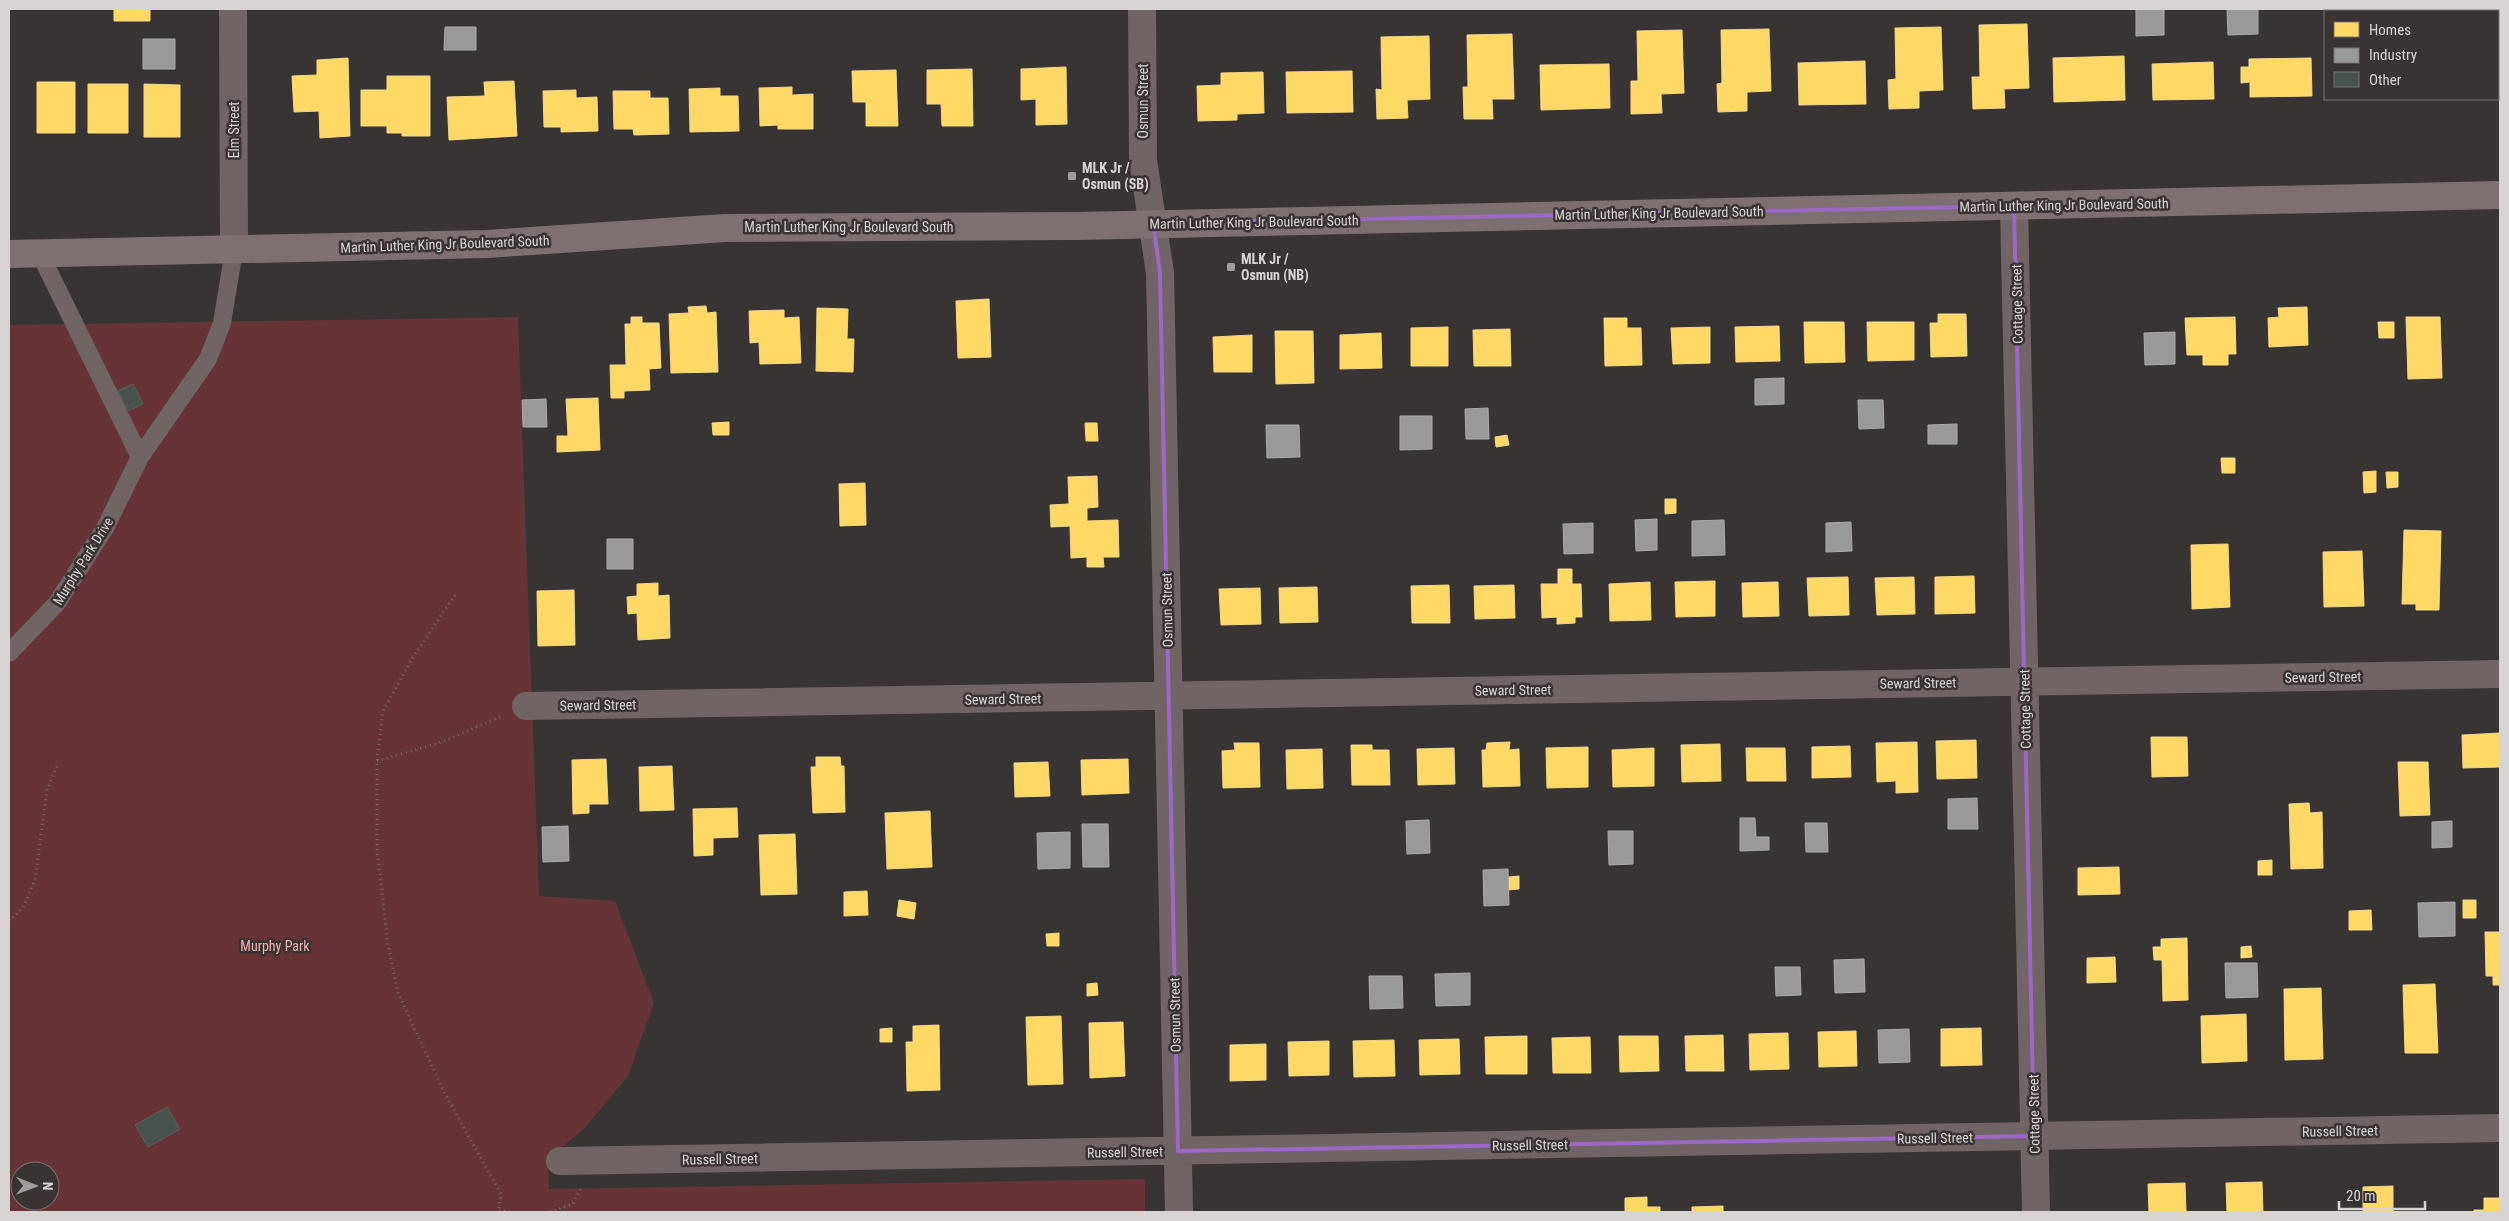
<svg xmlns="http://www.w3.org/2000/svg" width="2509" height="1221" font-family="'Roboto Condensed',sans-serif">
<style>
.green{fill:#663337;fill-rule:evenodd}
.homes{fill:#ffd966;stroke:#f3d887}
.industry{fill:#999;stroke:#acabab}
.building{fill:#47524c;stroke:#605f5e}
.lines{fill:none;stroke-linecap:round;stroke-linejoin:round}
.path{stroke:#736a6a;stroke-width:3;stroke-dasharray:1 4;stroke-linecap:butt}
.lane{stroke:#716465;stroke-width:18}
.street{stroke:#716465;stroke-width:28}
.secondary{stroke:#7e7070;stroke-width:28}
.marked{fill:none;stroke:#9c67c6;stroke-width:4;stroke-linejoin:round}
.poi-dot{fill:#a09c9c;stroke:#3a3333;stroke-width:2}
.labels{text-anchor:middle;stroke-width:5;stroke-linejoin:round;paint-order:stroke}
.street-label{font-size:14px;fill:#d8d4d4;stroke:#3a3333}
.poi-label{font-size:14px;font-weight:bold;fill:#d8d4d4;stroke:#3a3333;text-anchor:start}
.park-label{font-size:14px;fill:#f6afb1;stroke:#3a3333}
</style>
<rect width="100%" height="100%" fill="#393434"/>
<path class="green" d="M 518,317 L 539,896 L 615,901 L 654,1003 L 628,1076 L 584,1129 L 548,1159 L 549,1189 L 1145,1179 L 1145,1212 L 9,1212 L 9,325 ZM 20,1171 L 50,1171 L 50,1201 L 20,1201 Z"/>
<path class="homes" d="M 114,9 L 150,9 L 150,21 L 114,21 Z
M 2027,24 L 2029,88 L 2004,89 L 2005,108 L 1973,109 L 1972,77 L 1980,77 L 1979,25 Z
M 1941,27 L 1943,90 L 1919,91 L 1919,108 L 1889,109 L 1888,80 L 1896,79 L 1895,28 Z
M 1769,29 L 1771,91 L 1747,92 L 1747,111 L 1718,112 L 1717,84 L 1722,83 L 1721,30 Z
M 1682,30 L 1684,93 L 1661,94 L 1662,113 L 1631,114 L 1631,81 L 1638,81 L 1637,31 Z
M 2498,31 L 2500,31 L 2500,72 L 2498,72 Z
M 1512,34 L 1514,99 L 1492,99 L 1493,119 L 1464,119 L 1463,87 L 1468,87 L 1467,35 Z
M 1429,36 L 1430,99 L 1407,100 L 1408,118 L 1377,119 L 1376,89 L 1382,90 L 1381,37 Z
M 2124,56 L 2125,100 L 2054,102 L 2053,58 Z
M 348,58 L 350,136 L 320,138 L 319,111 L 294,112 L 292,76 L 317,75 L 317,60 Z
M 2311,58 L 2312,96 L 2250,97 L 2250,82 L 2241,83 L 2241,67 L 2249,67 L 2249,59 Z
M 1865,61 L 1866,104 L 1799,105 L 1798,63 Z
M 2213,62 L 2214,99 L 2153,100 L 2152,64 Z
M 1609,64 L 1610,108 L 1541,110 L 1540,65 Z
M 1066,67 L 1067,124 L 1036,125 L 1036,99 L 1021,100 L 1021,69 Z
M 972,69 L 973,126 L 942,126 L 941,104 L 927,104 L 927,70 Z
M 896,70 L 898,126 L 866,126 L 866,102 L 853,102 L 852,71 Z
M 1352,71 L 1353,112 L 1287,113 L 1286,72 Z
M 1263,72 L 1264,113 L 1237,114 L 1237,120 L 1198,121 L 1197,86 L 1221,85 L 1221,73 Z
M 387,76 L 430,76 L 430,136 L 402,136 L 402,133 L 387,133 L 387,126 L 361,126 L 361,90 L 387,90 Z
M 514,81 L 517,136 L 449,140 L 447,97 L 485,96 L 484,82 Z
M 37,82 L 75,82 L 75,133 L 37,133 Z
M 88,84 L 128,84 L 128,133 L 88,133 Z
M 144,84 L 180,85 L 180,137 L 144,137 Z
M 792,87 L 792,95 L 813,94 L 813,129 L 778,129 L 778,125 L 760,126 L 759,88 Z
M 720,88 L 720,96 L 738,96 L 739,131 L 690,132 L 689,89 Z
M 576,90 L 576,98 L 597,97 L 598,131 L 561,132 L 561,127 L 544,127 L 543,91 Z
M 613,91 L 650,91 L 650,98 L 668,98 L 669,134 L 634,135 L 633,129 L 614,129 Z
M 989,299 L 991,357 L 958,358 L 956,301 Z
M 706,306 L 707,313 L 716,312 L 718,372 L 671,373 L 669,314 L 689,313 L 688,307 Z
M 2307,307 L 2308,345 L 2269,347 L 2268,318 L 2279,317 L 2278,308 Z
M 817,308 L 848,309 L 847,339 L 854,339 L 853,372 L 816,371 Z
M 784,310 L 784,318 L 799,317 L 801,363 L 760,364 L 759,342 L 750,343 L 749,311 Z
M 1938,314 L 1966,314 L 1967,356 L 1931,357 L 1930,323 L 1938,323 Z
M 631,317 L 642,317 L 642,323 L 659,323 L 661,368 L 649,369 L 650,390 L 624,391 L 624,398 L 611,398 L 610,365 L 626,365 L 625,324 L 631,324 Z
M 2235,317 L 2236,354 L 2228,354 L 2228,365 L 2203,365 L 2203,355 L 2187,355 L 2185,318 Z
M 2406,317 L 2440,317 L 2442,378 L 2408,379 Z
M 1604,318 L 1627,318 L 1627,328 L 1641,328 L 1642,365 L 1605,366 Z
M 1804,322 L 1844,322 L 1845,362 L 1805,363 Z
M 1867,322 L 1914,322 L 1914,360 L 1868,361 Z
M 2378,322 L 2394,322 L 2394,338 L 2379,338 Z
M 1779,326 L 1780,361 L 1736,362 L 1735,327 Z
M 1448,327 L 1448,366 L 1411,366 L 1411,328 Z
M 1710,327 L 1710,363 L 1673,364 L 1671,328 Z
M 1510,329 L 1511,366 L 1474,366 L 1473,330 Z
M 1275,331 L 1313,331 L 1314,383 L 1276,384 Z
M 1381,333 L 1382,368 L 1340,369 L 1340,335 Z
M 1252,335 L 1252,372 L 1214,372 L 1213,337 Z
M 598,398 L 600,450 L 557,452 L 557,436 L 568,436 L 566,399 Z
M 729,422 L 729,435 L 713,435 L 712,423 Z
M 1085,423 L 1097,423 L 1098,441 L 1086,441 Z
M 1507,435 L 1509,445 L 1496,447 L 1495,437 Z
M 2221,458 L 2235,458 L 2235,473 L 2222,473 Z
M 2376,471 L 2376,492 L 2364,493 L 2363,472 Z
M 2386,472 L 2398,472 L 2398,487 L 2387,488 Z
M 1097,476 L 1098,507 L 1087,508 L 1087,521 L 1118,520 L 1119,557 L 1103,557 L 1104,567 L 1087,567 L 1087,557 L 1071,558 L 1070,526 L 1051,527 L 1050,505 L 1069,504 L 1068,477 Z
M 865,483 L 866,525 L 840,526 L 839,484 Z
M 1665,499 L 1676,499 L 1676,513 L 1665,514 Z
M 2404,530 L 2441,531 L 2439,610 L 2416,610 L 2416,604 L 2402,604 Z
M 2228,544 L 2230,607 L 2192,609 L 2191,545 Z
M 2362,551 L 2364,606 L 2324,607 L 2323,552 Z
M 1558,569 L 1572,569 L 1572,584 L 1581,584 L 1582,617 L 1575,617 L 1575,623 L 1557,624 L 1557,617 L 1542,618 L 1541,584 L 1558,584 Z
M 1974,576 L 1975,613 L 1935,614 L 1935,577 Z
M 1848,577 L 1849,615 L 1809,616 L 1807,578 Z
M 1914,577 L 1915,614 L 1877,615 L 1875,578 Z
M 1715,581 L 1715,616 L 1676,617 L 1675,582 Z
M 1650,582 L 1651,620 L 1610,621 L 1609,584 Z
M 1778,582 L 1779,616 L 1743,617 L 1742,583 Z
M 658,583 L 658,596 L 669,595 L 670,638 L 638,640 L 637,613 L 628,614 L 627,597 L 637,596 L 637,584 Z
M 1449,585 L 1450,623 L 1412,623 L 1411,586 Z
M 1514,585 L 1515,618 L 1475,619 L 1474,586 Z
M 1317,587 L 1318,622 L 1280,623 L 1279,588 Z
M 1260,588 L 1261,624 L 1221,625 L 1219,589 Z
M 574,590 L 575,645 L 538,646 L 537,591 Z
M 2500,733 L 2500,767 L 2463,768 L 2462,735 Z
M 2151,737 L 2187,737 L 2188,776 L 2152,777 Z
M 1976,740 L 1977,778 L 1937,779 L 1936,741 Z
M 1510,742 L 1509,750 L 1519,749 L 1520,786 L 1483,787 L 1482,750 L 1486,750 L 1487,743 Z
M 1917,742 L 1918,792 L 1896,793 L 1896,781 L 1877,782 L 1876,743 Z
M 1234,743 L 1259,743 L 1260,787 L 1223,788 L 1222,751 L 1235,750 Z
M 1720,744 L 1721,781 L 1682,782 L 1681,745 Z
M 1351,745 L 1372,745 L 1372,750 L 1389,750 L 1390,785 L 1352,785 Z
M 1850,746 L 1851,777 L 1812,778 L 1812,747 Z
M 1588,747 L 1588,787 L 1547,788 L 1546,748 Z
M 1454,748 L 1455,784 L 1418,785 L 1417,749 Z
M 1654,748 L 1654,786 L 1613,787 L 1612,750 Z
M 1746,748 L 1785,748 L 1786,781 L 1747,781 Z
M 1322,749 L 1323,788 L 1287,789 L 1286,750 Z
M 816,757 L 840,757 L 841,766 L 844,766 L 845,812 L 813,813 L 811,767 L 816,767 Z
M 606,759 L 608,804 L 589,804 L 589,813 L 573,814 L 572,760 Z
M 1128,759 L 1129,793 L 1082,795 L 1081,760 Z
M 1048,762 L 1050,796 L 1015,797 L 1014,763 Z
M 2398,762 L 2428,762 L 2430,815 L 2400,816 Z
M 672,766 L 674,810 L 640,811 L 639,767 Z
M 2309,803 L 2310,813 L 2322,812 L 2323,868 L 2291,869 L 2289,804 Z
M 737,808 L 738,837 L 713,838 L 713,855 L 694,856 L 693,809 Z
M 930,811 L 932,867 L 887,869 L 885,813 Z
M 795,834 L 797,894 L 761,895 L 759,835 Z
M 2272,860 L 2272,875 L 2258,875 L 2258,861 Z
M 2119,867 L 2120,894 L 2078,895 L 2078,868 Z
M 1519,876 L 1519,889 L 1508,890 L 1508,877 Z
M 867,891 L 868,915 L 844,916 L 844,892 Z
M 899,900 L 916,903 L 914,919 L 897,916 Z
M 2463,900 L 2476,900 L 2476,918 L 2463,918 Z
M 2371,910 L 2372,930 L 2349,930 L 2349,911 Z
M 2485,932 L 2500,932 L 2500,985 L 2493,985 L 2493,976 L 2486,976 Z
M 1059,933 L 1059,946 L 1047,946 L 1046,934 Z
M 2187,938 L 2188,1000 L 2163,1001 L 2162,960 L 2154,960 L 2153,947 L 2161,947 L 2161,939 Z
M 2251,946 L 2252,957 L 2241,958 L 2241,947 Z
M 2115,957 L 2116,982 L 2087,983 L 2087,958 Z
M 1097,983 L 1098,995 L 1087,996 L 1087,984 Z
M 2435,984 L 2438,1053 L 2405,1053 L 2403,985 Z
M 2321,988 L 2323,1059 L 2285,1060 L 2284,989 Z
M 2246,1014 L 2247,1061 L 2202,1063 L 2201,1016 Z
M 1061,1016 L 1063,1084 L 1028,1085 L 1026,1017 Z
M 1123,1022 L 1125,1076 L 1090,1078 L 1089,1023 Z
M 939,1025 L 940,1090 L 907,1091 L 906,1042 L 913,1042 L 913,1026 Z
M 892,1028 L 892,1042 L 880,1042 L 880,1029 Z
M 1981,1028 L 1982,1065 L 1941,1066 L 1941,1029 Z
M 1856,1031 L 1857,1066 L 1819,1067 L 1818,1032 Z
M 1788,1033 L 1789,1069 L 1750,1070 L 1749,1034 Z
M 1723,1035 L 1724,1071 L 1686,1071 L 1685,1036 Z
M 1527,1036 L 1527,1074 L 1486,1074 L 1485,1037 Z
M 1619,1036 L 1658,1036 L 1659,1071 L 1620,1072 Z
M 1590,1037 L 1591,1073 L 1553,1073 L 1552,1038 Z
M 1459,1039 L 1460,1074 L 1420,1075 L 1419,1040 Z
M 1394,1040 L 1395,1076 L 1354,1077 L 1353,1041 Z
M 1329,1041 L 1329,1075 L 1289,1076 L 1288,1042 Z
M 1266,1044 L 1266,1080 L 1230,1081 L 1230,1045 Z
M 2262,1182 L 2263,1212 L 2227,1212 L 2226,1183 Z
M 2185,1183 L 2186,1212 L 2149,1212 L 2148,1184 Z
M 2393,1186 L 2393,1212 L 2363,1212 L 2363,1187 Z
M 1647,1197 L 1647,1207 L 1660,1207 L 1660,1212 L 1625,1212 L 1625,1198 Z
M 2484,1198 L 2500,1198 L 2500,1212 L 2474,1212 L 2474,1210 L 2484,1210 Z
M 1723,1206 L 1723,1212 L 1692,1212 L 1692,1207 Z"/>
<path class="industry" d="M 2136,9 L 2164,9 L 2164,35 L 2136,36 Z
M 2227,9 L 2258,9 L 2258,34 L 2228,35 Z
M 2421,9 L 2451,9 L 2451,11 L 2421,11 Z
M 445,27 L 476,27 L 476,50 L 444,50 Z
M 143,39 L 175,39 L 175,69 L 143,69 Z
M 2175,332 L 2175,364 L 2145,365 L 2144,333 Z
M 1784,378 L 1784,404 L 1755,405 L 1755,379 Z
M 546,399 L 547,427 L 523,427 L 522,400 Z
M 1858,400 L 1883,400 L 1884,428 L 1859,429 Z
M 1488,408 L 1489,439 L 1466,439 L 1465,409 Z
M 1400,416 L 1432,416 L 1432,449 L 1400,450 Z
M 1957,424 L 1957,444 L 1928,444 L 1928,425 Z
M 1266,425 L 1299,425 L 1300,457 L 1267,458 Z
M 1657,519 L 1657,550 L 1636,551 L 1635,520 Z
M 1724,520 L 1725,555 L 1692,556 L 1692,521 Z
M 1851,522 L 1852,551 L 1826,552 L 1826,523 Z
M 1593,523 L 1593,553 L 1564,554 L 1563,524 Z
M 607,539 L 633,539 L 633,569 L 607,569 Z
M 1977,798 L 1978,829 L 1948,829 L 1948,799 Z
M 1740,818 L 1755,818 L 1756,837 L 1769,837 L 1769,850 L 1740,851 Z
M 1429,820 L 1430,853 L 1407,854 L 1406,821 Z
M 2452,821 L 2452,847 L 2432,848 L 2432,822 Z
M 1805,823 L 1827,823 L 1828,852 L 1806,852 Z
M 1082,824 L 1108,824 L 1109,867 L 1083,867 Z
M 568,826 L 569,861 L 543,862 L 542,827 Z
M 1608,831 L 1633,831 L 1633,864 L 1609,865 Z
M 1070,832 L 1070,868 L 1038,869 L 1037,833 Z
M 1508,869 L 1509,905 L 1484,906 L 1483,870 Z
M 2455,902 L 2455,936 L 2419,937 L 2418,903 Z
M 1864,959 L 1865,992 L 1835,993 L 1834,960 Z
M 2225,963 L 2257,963 L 2258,997 L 2226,998 Z
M 1775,967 L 1800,967 L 1801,995 L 1776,996 Z
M 1470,973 L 1470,1005 L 1436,1006 L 1435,974 Z
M 1369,976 L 1402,976 L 1403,1008 L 1370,1009 Z
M 1909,1029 L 1910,1062 L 1879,1063 L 1878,1030 Z"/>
<path class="building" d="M 133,384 L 143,404 L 128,411 L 118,391 Z
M 167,1107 L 180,1129 L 148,1147 L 135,1125 Z"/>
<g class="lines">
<path class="path" d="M 455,595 L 413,657 L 383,711 L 377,761 L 377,849 L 388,944 L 398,993 L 445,1094 L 501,1194 L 499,1212
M 377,761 L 439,743 L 500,717
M 9,921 L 23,908 L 35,880 L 47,790 L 58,764
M 499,1211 L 513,1212
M 550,1212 L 573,1204 L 581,1188"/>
<path class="lane" d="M 40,254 L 140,457
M 9,653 L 57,603 L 105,528 L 140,457 L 208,359 L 222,323 L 234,250"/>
<path class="street" d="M 233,9 L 234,250
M 1142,9 L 1143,160 L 1160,273 L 1179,1212
M 2014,206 L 2036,1212
M 526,706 L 2500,674
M 560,1161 L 2500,1128"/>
<path class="secondary" d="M 9,254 L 487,244 L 725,228 L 1077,226 L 2500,195"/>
</g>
<path class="marked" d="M 2014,206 L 2034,1136 L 1178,1151 L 1160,273 L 1153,223 Z"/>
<g class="poi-dot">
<rect x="1067" y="171" width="10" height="10" rx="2.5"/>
<rect x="1226" y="262" width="10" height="10" rx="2.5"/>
</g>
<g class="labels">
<g class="street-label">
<text transform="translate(1143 101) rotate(-90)" y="5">Osmun Street</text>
<text transform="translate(234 130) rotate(-90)" y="5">Elm Street</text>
<text transform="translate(2064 205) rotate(-1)" y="5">Martin Luther King Jr Boulevard South</text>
<text transform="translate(1659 213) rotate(-1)" y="5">Martin Luther King Jr Boulevard South</text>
<text transform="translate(1254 222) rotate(-1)" y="5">Martin Luther King Jr Boulevard South</text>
<text x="849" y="232">Martin Luther King Jr Boulevard South</text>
<text transform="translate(445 244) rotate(-2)" y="5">Martin Luther King Jr Boulevard South</text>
<text transform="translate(2017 304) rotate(-91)" y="5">Cottage Street</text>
<text transform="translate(83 561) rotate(-58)" y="5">Murphy Park Drive</text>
<text transform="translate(1167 610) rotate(-91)" y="5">Osmun Street</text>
<text transform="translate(2323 677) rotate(-1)" y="5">Seward Street</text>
<text transform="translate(1918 683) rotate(-1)" y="5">Seward Street</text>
<text transform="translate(1513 690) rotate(-1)" y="5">Seward Street</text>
<text transform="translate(1003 699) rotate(-1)" y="5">Seward Street</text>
<text transform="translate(598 705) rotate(-1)" y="5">Seward Street</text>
<text transform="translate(2025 709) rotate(-91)" y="5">Cottage Street</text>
<text transform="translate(1175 1015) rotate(-91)" y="5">Osmun Street</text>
<text transform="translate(2034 1114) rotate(-91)" y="5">Cottage Street</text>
<text transform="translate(2340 1131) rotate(-1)" y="5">Russell Street</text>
<text transform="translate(1935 1138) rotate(-1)" y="5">Russell Street</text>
<text transform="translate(1530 1145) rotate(-1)" y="5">Russell Street</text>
<text transform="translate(1125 1152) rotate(-1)" y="5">Russell Street</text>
<text transform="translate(720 1159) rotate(-1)" y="5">Russell Street</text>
</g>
<g class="poi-label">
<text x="1082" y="173">MLK Jr /<tspan x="1082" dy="16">Osmun (SB)</tspan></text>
<text x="1241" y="264">MLK Jr /<tspan x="1241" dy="16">Osmun (NB)</tspan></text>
</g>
<g class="park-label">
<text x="275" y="951">Murphy Park</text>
</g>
</g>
<rect width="2509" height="1221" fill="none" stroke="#d8d4d4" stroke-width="20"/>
<rect x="2324" y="10" width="175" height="90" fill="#3a3333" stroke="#797373"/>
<rect x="2334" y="22" width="25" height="15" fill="#ffd966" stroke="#797373"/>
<text x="2369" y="35" font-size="15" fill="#d8d4d4">Homes</text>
<rect x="2334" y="48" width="25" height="15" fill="#999999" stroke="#797373"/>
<text x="2369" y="60" font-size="15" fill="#d8d4d4">Industry</text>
<rect x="2334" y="72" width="25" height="15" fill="#47524c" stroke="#797373"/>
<text x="2369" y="85" font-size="15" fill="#d8d4d4">Other</text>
<g transform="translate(35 1186) rotate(91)"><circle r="24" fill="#3a3333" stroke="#797373"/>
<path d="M0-4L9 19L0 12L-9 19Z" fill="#a09c9c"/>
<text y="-8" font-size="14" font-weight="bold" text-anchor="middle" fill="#d8d4d4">N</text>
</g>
<path d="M2339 1201v8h86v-8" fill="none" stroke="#d8d4d4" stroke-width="2.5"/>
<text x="2346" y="1201" font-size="15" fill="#d8d4d4" stroke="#3a3333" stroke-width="4" paint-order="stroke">20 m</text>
</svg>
